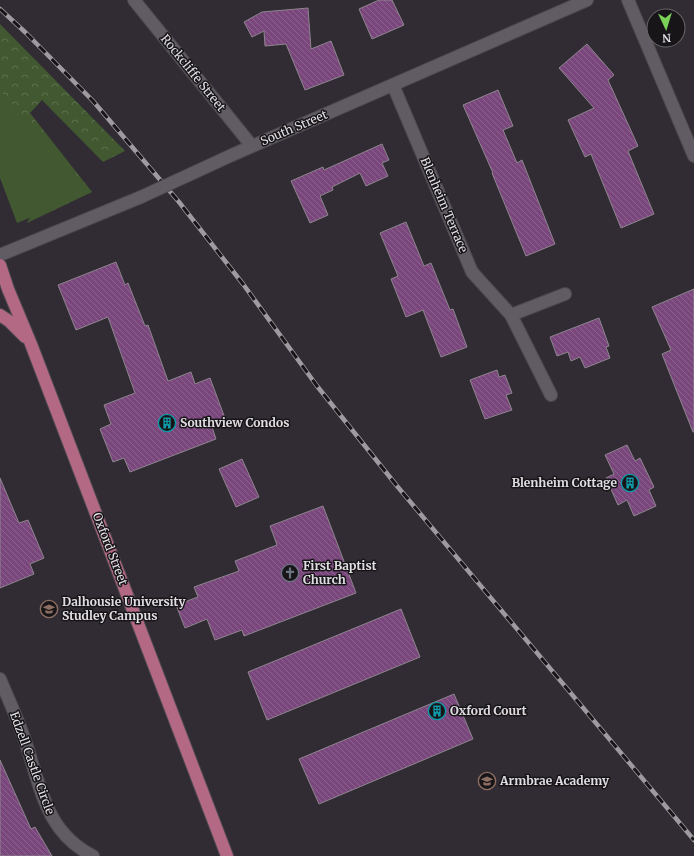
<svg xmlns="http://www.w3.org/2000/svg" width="694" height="856" font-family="Merriweather,serif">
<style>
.forest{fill:url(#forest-crowns)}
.park{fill:#425831}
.building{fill:url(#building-back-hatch);stroke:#8d858d}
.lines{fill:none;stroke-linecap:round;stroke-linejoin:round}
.minor-casing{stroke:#4d494f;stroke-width:14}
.major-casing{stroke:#4d494f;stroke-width:14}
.minor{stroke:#615c64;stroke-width:12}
.major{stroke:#b36983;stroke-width:12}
.rail-casing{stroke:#9e9aa0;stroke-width:4.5}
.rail{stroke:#171518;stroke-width:3;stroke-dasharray:9;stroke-linecap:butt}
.minor-bridge-casing{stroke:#4d494f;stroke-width:14;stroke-linecap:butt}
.minor-bridge{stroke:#615c64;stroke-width:12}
.labels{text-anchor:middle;stroke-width:3;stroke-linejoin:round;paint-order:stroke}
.street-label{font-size:12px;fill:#e1dee3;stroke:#171518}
.poi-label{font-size:12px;font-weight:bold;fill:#e1dee3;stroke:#171518;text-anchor:start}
</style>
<defs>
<pattern id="forest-crowns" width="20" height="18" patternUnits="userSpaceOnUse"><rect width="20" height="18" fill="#425831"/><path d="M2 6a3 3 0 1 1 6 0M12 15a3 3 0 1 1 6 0" fill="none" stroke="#5d704f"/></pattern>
<pattern id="building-back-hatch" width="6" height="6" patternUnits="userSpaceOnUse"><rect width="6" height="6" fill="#7a477d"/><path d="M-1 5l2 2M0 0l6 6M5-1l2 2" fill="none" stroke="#8d618f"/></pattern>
</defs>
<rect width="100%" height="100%" fill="#312c33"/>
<path class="forest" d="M 0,24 L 125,151 L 103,162 L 42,100 L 30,113 L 92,192 L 27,223 L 31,216 L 0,178 Z"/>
<path class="park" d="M 0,91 L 92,192 L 17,223 L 0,178 Z"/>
<path class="building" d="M 379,0 L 392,0 L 404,25 L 372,39 L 359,9 Z
M 308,8 L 311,49 L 331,41 L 344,75 L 305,90 L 286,44 L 265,46 L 264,31 L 252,37 L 244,22 L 262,12 Z
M 587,44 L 614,75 L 608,80 L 638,146 L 628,151 L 654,214 L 621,228 L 591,154 L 585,157 L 568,120 L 594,108 L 559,68 Z
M 498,90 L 513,126 L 503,130 L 517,163 L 522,160 L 555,244 L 526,256 L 492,173 L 493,173 L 463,105 Z
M 382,144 L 389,160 L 382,163 L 388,176 L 366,186 L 360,173 L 332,187 L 333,190 L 320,196 L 328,215 L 310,223 L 291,181 L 323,167 L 324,170 Z
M 406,222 L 424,266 L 431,263 L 450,310 L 453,309 L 467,347 L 441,357 L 423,310 L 406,317 L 391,279 L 398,276 L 380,233 Z
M 116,262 L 125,285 L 128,283 L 145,326 L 148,325 L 168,381 L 191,372 L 195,384 L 210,378 L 226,421 L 212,427 L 216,439 L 130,472 L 124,458 L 113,462 L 100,429 L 111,424 L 104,405 L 135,393 L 108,317 L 76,330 L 58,285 Z
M 694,289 L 694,432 L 693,432 L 662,354 L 671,350 L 652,307 Z
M 599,318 L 609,346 L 606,347 L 610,358 L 585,368 L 580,357 L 571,361 L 568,352 L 557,356 L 550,337 Z
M 497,370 L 499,377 L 505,375 L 512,393 L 506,395 L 512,410 L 485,419 L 470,380 Z
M 627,445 L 635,461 L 640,458 L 654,487 L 649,490 L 656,506 L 634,516 L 627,500 L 618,505 L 606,478 L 614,474 L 605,455 Z
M 242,459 L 259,497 L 236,507 L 219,469 Z
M 0,478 L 19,523 L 28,520 L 44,558 L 30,564 L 34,574 L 0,588 Z
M 323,506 L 356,593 L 244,636 L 242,630 L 215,640 L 207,619 L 185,628 L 176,605 L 198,597 L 194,587 L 239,571 L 235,561 L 277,545 L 270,526 Z
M 401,609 L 420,657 L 267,720 L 248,672 Z
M 454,694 L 473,739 L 319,804 L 299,759 Z
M 0,760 L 31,829 L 35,827 L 52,856 L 0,856 Z"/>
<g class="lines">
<defs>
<path id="minor" d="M 134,0 L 252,146
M 628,0 L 694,156
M 393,85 L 472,272 L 511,315 L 565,294
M 232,155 L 587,0
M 0,255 L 141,197
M 511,315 L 551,395
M 0,679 C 10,703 21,726 28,750 C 42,793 48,833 93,856"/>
<path id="major" d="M 0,265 L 8,289 L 31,344 L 227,856
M 0,315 L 9,321 L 25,337"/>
</defs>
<use href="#minor" class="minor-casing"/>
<use href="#major" class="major-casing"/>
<use href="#minor" class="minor"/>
<use href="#major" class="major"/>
<defs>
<path id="rail" d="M 0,9 L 26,33 L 93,101 L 179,202 L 243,284 L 317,386 L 397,486 L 694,840"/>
</defs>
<use href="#rail" class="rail-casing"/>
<use href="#rail" class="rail"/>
<defs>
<path id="minor-bridge" d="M 141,197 L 232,155"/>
</defs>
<use href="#minor-bridge" class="minor-bridge-casing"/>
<use href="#minor-bridge" class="minor-bridge"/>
</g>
<defs>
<symbol id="building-ring" viewBox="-11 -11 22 22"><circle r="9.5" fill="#171518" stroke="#0f9aa8" stroke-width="1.5"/><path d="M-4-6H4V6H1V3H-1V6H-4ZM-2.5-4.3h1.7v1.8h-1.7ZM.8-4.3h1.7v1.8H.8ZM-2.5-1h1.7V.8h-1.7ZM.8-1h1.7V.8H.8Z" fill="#0f9aa8"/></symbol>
<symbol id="church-ring" viewBox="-11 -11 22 22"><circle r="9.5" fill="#171518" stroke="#6b7280" stroke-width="1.5"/><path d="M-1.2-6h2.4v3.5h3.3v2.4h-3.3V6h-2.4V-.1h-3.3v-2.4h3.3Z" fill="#6b7280"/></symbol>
<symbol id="university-ring" viewBox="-11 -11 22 22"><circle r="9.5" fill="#171518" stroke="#8d6e63" stroke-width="1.5"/><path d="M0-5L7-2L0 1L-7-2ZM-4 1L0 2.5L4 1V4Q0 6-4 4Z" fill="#8d6e63"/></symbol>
<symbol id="school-ring" viewBox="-11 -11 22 22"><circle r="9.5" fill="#171518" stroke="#8d6e63" stroke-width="1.5"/><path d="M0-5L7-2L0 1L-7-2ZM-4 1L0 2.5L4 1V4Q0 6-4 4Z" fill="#8d6e63"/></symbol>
</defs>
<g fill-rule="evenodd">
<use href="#building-ring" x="157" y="413" width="20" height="20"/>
<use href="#building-ring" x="620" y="473" width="20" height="20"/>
<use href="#church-ring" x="280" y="563" width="20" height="20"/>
<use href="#university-ring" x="39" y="599" width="20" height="20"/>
<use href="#building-ring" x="427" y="701" width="20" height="20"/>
<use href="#school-ring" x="477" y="771" width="20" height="20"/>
</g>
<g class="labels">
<g class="street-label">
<text transform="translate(193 73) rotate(51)" y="4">Rockcliffe Street</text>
<text transform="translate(294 128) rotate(-23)" y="4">South Street</text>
<text transform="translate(444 205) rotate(67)" y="4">Blenheim Terrace</text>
<text transform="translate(110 549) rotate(69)" y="4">Oxford Street</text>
<text transform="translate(32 763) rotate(70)" y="4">Edzell Castle Circle</text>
</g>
<g class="poi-label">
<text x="180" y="427">Southview Condos</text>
<text x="617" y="487" text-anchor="end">Blenheim Cottage</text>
<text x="303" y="570">First Baptist<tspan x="303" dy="14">Church</tspan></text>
<text x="62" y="606">Dalhousie University<tspan x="62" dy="14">Studley Campus</tspan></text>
<text x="450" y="715">Oxford Court</text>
<text x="500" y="785">Armbrae Academy</text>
</g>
</g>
<g transform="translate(666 28) rotate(176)"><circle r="19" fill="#171518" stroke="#686569"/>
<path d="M0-3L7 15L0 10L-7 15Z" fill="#7ad157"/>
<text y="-6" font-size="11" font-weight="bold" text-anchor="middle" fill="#e1dee3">N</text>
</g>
</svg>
